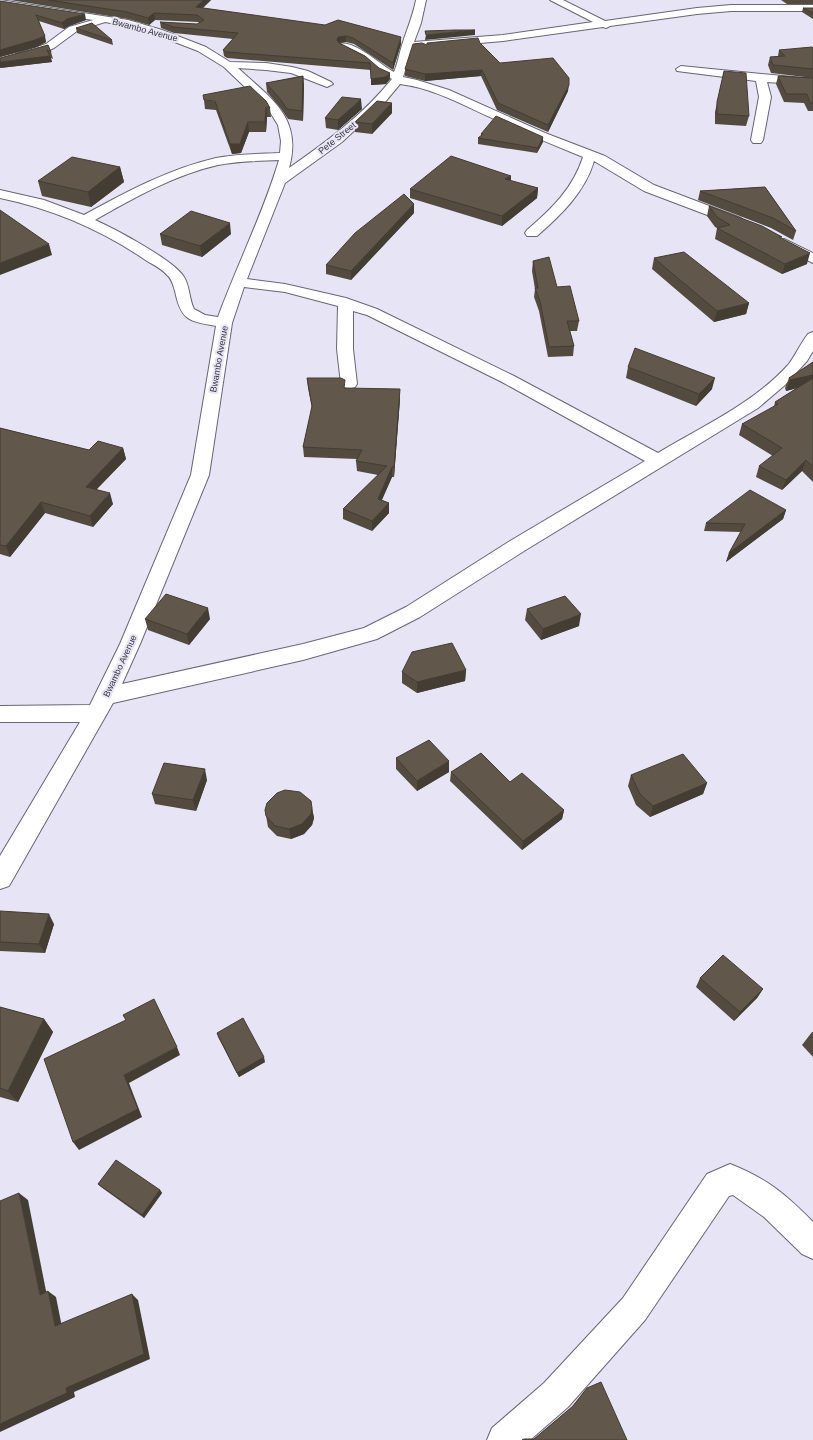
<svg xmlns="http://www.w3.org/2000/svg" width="813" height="1440" font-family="Arial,sans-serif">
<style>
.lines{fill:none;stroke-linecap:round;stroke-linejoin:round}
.minor-casing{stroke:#686674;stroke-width:2}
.minor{fill:#fff;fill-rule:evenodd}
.wall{fill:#534b40}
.shaded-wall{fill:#443d34}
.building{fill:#61574a;stroke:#443d34}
.labels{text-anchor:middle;stroke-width:4;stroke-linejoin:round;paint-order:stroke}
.far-street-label{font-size:9px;fill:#37363d;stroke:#e6e4f5}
</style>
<rect width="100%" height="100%" fill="#e6e4f5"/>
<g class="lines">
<defs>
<path id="minor" d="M 0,0 L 128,20 L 162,30 L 206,47 L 230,62 L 266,63 L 292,67 L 308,71 L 331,82 L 333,84 L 327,87 L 291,73 L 266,70 L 238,68 C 271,99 303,117 289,168 C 326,142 363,115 392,79 L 380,73 L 366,61 L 340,48 L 339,46 L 340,44 C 355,40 381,66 394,72 C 398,63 399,54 402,45 C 407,29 413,16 416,0 L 426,0 L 421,23 L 414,42 L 503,35 L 593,22 L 550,0 L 563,0 L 605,21 L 697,8 L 731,5 L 813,5 L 813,11 L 731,11 L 697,14 L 610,26 L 606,28 L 603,27 L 503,41 L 412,49 L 403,77 L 417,80 L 449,90 L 545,133 L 605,156 L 654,185 L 741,218 L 743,221 L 741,224 L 731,224 L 644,191 L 594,161 C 585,192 561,215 537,236 L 527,236 L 525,233 L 527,230 C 552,209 573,188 583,157 C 553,145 523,132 494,119 C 463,105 433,88 400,84 L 385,102 L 342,142 L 285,183 L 247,279 L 285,284 L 346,298 L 377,309 L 514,376 L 658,453 C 701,427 754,403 788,365 C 796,355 800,344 808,334 L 813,332 L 813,351 L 807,361 L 785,385 L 758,408 L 524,551 L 420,617 L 377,639 L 370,641 L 303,660 L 113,703 L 9,886 L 0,889 L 0,856 L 80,722 L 0,722 L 0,706 L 90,705 L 120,644 L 191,475 L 216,326 C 188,321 181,320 175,291 C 173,285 172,279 167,275 C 162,269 154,265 147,261 C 102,230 53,209 0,198 L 0,190 L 44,200 L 84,215 C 126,192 169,169 216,158 C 237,154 259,154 280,153 L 281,141 L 278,125 L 268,109 L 224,67 L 198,51 L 154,34 L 127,26 L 105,22 L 77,31 L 54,48 L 45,52 L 20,59 L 16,58 L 15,56 L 16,54 L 46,44 L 69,27 L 93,20 L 0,5 ZM 279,160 C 263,214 237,265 218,317 L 205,315 L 194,309 C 189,299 190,287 184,277 C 174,260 115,229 95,220 C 134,198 174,175 218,165 C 238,161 258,161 279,160 ZM 244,287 L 285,292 L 338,306 L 337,349 L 341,384 L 343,387 L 349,389 L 355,387 L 357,384 L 353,349 L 353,311 L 367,315 L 502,382 L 645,461 L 510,541 L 406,607 L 364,628 L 303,644 L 122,684 L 140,644 L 209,475 L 232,323 Z
M 681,66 L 813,79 L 813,85 L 767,82 L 771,97 L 763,140 L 761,143 L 753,143 L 751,140 L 759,97 L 756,81 L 677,71 L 676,69 Z
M 784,239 L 813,253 L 813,263 L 779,246 L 777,243 L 779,240 Z
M 730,1164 C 768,1179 785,1194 813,1222 L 813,1259 L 802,1254 L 764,1217 L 733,1195 L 729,1196 L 645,1320 L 568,1407 L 530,1440 L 487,1440 L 492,1428 L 544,1383 L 623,1298 L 707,1174 Z"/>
</defs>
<use href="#minor" class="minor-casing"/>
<use href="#minor" class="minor"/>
</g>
<path class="wall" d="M 10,0 L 211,0 L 202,8 L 401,44 L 393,70 L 354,44 L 346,42 L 340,43 L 365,56 L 390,79 L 386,84 L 371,85 L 371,70 L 227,58 L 224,56 L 223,50 L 233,39 L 174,33 L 161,28 L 160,22 L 197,24 L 200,23 L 198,22 L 155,20 L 149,25 L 128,19 Z
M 781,0 L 813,0 L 813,4 L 787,4 Z
M 0,1 L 86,20 L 69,26 L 64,29 L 39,21 L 46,42 L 37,47 L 0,57 Z
M 803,8 L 813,8 L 813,19 L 802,12 Z
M 76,28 L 112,40 L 113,45 L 77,33 Z
M 480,43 L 500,63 L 568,91 L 548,132 L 497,110 L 481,76 L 425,81 L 405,76 L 405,69 L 427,45 Z
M 48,45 L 51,52 L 53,59 L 51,58 L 52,62 L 0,68 Z
M 813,48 L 813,78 L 771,73 L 768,65 L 770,57 L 778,56 L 779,50 Z
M 724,71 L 749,116 L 746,126 L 715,124 L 715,112 Z
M 303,76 L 304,86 L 303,121 L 288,119 L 282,110 L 267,92 L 266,83 Z
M 778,76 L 813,78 L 813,111 L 808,111 L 804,103 L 784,102 L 776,84 Z
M 204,100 L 270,108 L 271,117 L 267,117 L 266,132 L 249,132 L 241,153 L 232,154 L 216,110 L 205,109 Z
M 392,103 L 392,113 L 372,134 L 355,132 L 355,122 Z
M 362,109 L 338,130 L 326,128 L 325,118 Z
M 481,134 L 543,137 L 543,142 L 537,153 L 478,144 L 478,138 L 481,136 Z
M 120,167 L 124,182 L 91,207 L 42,196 L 38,181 Z
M 511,176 L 511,181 L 538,188 L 537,198 L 502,226 L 410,198 L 410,189 Z
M 765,187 L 796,231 L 793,240 L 771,228 L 698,200 L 700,191 Z
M 414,204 L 414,213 L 351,280 L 326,274 L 326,265 Z
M 709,206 L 781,238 L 807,264 L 782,274 L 715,239 L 717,228 L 715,227 L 707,216 Z
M 160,234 L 231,234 L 202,257 L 162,245 Z
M 654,258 L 749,303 L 746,314 L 714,322 L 652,269 Z
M 533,261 L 557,287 L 579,321 L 577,331 L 570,331 L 574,346 L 573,356 L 548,357 L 539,311 L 534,297 L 535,289 L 532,271 Z
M 813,362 L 813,482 L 802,471 L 782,490 L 756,477 L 759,466 L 773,456 L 739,435 L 742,424 L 774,407 L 775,402 L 797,388 L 786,391 L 785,388 L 789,378 Z
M 628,367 L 712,389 L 696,406 L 626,378 Z
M 307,378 L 346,388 L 400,399 L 394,477 L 392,477 L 382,500 L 389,503 L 389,513 L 372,531 L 343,519 L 343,509 L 378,475 L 357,471 L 356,461 L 357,459 L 304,457 L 303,447 L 312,408 L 308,388 Z
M 0,428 L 89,450 L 123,448 L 126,459 L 97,489 L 113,504 L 93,527 L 45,513 L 10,557 L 0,554 Z
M 786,510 L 783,519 L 726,562 L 729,553 L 741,532 L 704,531 L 706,523 Z
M 527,609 L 579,626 L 541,640 L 525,620 Z
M 145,619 L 210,619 L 189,645 L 148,630 Z
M 466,670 L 465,681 L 417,693 L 402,683 L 402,672 Z
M 396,758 L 449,772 L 417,791 L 396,769 Z
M 451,772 L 510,782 L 564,810 L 562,819 L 522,850 L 450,781 Z
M 631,775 L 707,783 L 703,794 L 650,817 L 636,805 L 628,786 Z
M 207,780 L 196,811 L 155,804 L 152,794 Z
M 312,808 L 314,818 L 312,825 L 304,834 L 291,839 L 277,836 L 268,827 L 265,810 Z
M 0,911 L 54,924 L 45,953 L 0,951 Z
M 700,978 L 763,989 L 757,998 L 734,1021 L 696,987 Z
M 0,1007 L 44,1019 L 53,1032 L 18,1102 L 0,1097 Z
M 812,1032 L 813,1032 L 813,1057 L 802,1045 Z
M 217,1033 L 265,1062 L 239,1077 L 218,1037 Z
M 98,1184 L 160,1190 L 162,1193 L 144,1218 L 101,1187 Z
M 587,1388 L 627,1440 L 534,1439 L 571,1408 L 584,1392 Z"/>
<path class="shaded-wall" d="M 204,0 L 211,0 L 197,14 L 196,7 Z
M 154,13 L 155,20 L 149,25 L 148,18 Z
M 85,14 L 86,20 L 69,26 L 64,29 L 62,23 L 67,19 Z
M 475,30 L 475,35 L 425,40 L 426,35 Z
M 45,36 L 46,42 L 37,47 L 0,57 L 0,50 Z
M 346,36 L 346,42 L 339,43 L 337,40 L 338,37 Z
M 401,37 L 401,44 L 393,70 L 393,63 Z
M 50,56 L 52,62 L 0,68 L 0,62 Z
M 482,70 L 481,76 L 425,81 L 425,74 Z
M 390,73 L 390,79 L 386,84 L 371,85 L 371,79 Z
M 303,76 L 304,86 L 303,121 L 302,111 Z
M 569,85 L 568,91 L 548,132 L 548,125 Z
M 361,99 L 362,109 L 338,130 L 338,120 Z
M 392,103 L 392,113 L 372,134 L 372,124 Z
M 266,107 L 267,117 L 266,132 L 265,122 Z
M 248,122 L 249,132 L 241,153 L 232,154 L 230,144 Z
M 543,137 L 543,142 L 537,153 L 538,148 Z
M 120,167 L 124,182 L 91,207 L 88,192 Z
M 511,176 L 510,185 L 505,179 Z
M 538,188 L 537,198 L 502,226 L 502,216 Z
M 414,204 L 414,213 L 351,280 L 351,271 Z
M 230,223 L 231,234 L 202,257 L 200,246 Z
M 49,244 L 52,255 L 0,275 L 0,263 Z
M 810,253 L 807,264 L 782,274 L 785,264 Z
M 749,303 L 746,314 L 714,322 L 717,311 Z
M 813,375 L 813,384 L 786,391 L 790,380 Z
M 715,378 L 712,389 L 696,406 L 699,394 Z
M 400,389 L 400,399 L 394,477 L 394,467 Z
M 123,448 L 126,459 L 89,497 L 86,487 Z
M 806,460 L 802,471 L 782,490 L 786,480 Z
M 392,467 L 392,477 L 378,508 L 378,499 Z
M 110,493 L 113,504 L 93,527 L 90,516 Z
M 41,502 L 45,513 L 10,557 L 6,546 Z
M 389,503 L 389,513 L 372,531 L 372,521 Z
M 786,510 L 783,519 L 726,562 L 729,553 Z
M 208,608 L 210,619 L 189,645 L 187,634 Z
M 581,614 L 579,626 L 541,640 L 543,629 Z
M 466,670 L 465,681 L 417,693 L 417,682 Z
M 449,761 L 449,772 L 417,791 L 417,781 Z
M 205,769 L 207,780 L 196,811 L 193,800 Z
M 707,783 L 703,794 L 650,817 L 653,806 Z
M 312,808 L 314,818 L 312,825 L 304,834 L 291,839 L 289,829 Z
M 564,810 L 562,819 L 522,850 L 523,841 Z
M 49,914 L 54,924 L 45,953 L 39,944 Z
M 763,989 L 757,998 L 734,1021 L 740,1012 Z
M 44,1019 L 53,1032 L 18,1102 L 8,1091 Z
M 177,1047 L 180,1055 L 129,1083 L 142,1117 L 79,1150 L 73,1142 L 124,1075 Z
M 264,1057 L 265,1062 L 239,1077 L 237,1073 Z
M 160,1190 L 162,1193 L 144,1218 L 142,1215 Z
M 19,1193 L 28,1200 L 48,1301 L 40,1295 Z
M 48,1291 L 56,1297 L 63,1332 L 55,1326 Z
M 132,1294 L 138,1300 L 150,1359 L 74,1392 L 75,1397 L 0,1432 L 0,1424 L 66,1388 Z"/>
<path class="building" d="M 48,0 L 204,0 L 196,7 L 325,25 L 338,20 L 401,37 L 393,63 L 353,38 L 346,36 L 338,37 L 337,40 L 339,43 L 365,56 L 379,68 L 390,73 L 386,77 L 371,79 L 370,63 L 226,52 L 223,50 L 238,33 L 173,27 L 160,22 L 197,24 L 204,20 L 197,15 L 154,13 L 148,18 L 127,12 Z
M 0,1 L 85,14 L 67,19 L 62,23 L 36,15 L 45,36 L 35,40 L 0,50 Z
M 803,8 L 813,8 L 813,13 Z
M 92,23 L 112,40 L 76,28 Z
M 455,30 L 475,30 L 426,35 L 425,31 Z
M 478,38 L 480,43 L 500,63 L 553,58 L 569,78 L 569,85 L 548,125 L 498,103 L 482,70 L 425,74 L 405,69 L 413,44 L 422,43 L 427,45 L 427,43 Z
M 48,45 L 51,52 L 47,50 L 50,56 L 0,62 L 0,58 Z
M 812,47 L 813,48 L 813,69 L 773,65 L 770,57 L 785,56 L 779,50 Z
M 724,71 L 746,73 L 749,116 L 717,114 L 717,102 Z
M 303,76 L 302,111 L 287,109 L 281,100 L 266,83 Z
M 778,76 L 813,78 L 813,103 L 810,103 L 807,94 L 786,94 Z
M 250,86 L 266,101 L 270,108 L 266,107 L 265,122 L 248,122 L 240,144 L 230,144 L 215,101 L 204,100 L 203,95 Z
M 342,97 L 361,99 L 338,120 L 325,118 Z
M 377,101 L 392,103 L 372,124 L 355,122 Z
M 496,116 L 543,137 L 538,148 L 478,138 L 483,134 L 481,134 Z
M 451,156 L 511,176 L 505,179 L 538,188 L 502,216 L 410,189 Z
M 72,157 L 120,167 L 88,192 L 38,181 Z
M 765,187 L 796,231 L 773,218 L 700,191 Z
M 404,194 L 414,204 L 351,271 L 326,265 L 355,233 Z
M 709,206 L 762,226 L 782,237 L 779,237 L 810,253 L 785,264 L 717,228 L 730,225 L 717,217 Z
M 0,210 L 49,244 L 0,263 Z
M 191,211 L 230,223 L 200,246 L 160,234 Z
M 684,252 L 749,303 L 717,311 L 654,258 Z
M 549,257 L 557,287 L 570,286 L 579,321 L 567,321 L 574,346 L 549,347 L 540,301 L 535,288 L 538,288 L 533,261 Z
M 635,348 L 715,378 L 699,394 L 628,367 Z
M 813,362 L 813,375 L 790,380 L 789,378 Z
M 307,378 L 341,378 L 345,380 L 344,388 L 400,389 L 394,467 L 392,467 L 378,499 L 389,503 L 372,521 L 343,509 L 387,466 L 356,461 L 362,450 L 303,447 L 312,406 Z
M 813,378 L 813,467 L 806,460 L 786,480 L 759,466 L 782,448 L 742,424 L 778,404 L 775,402 Z
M 0,428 L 89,450 L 98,441 L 123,448 L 86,487 L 110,493 L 90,516 L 41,502 L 6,546 L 0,545 Z
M 750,490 L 786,510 L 729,553 L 745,524 L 706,523 Z
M 166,594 L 208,608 L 187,634 L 145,619 Z
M 565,596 L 581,614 L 543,629 L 527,609 Z
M 452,643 L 466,670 L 417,682 L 402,672 L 412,652 Z
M 429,740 L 449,761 L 417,781 L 396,758 Z
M 481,753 L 510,782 L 522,773 L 564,810 L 523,841 L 451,772 Z
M 683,754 L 707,783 L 653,806 L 640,794 L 631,775 Z
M 164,763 L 205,769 L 193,800 L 152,794 Z
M 285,790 L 300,792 L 311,801 L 312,808 L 311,814 L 302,824 L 289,829 L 275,826 L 266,816 L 265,810 L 267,803 L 277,793 Z
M 0,911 L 49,914 L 39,944 L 0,942 Z
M 723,955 L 763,989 L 740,1012 L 700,978 Z
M 154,999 L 177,1047 L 124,1075 L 138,1109 L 73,1142 L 44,1059 L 126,1020 L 123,1015 Z
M 0,1007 L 44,1019 L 8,1091 L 0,1088 Z
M 243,1018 L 264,1057 L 237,1073 L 217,1033 Z
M 116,1160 L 160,1190 L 142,1215 L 98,1184 Z
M 19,1193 L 40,1295 L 48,1291 L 55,1326 L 132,1294 L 144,1354 L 66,1388 L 67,1393 L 0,1424 L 0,1201 Z
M 601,1382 L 627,1440 L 522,1440 L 524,1439 L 534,1439 L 573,1406 L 587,1388 Z"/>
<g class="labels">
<g class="far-street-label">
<text transform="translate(145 30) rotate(15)" y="3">Bwambo Avenue</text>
<text transform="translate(337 138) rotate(-39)" y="3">Pete Street</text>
<text transform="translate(219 359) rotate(-80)" y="3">Bwambo Avenue</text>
<text transform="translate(120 666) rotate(-65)" y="3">Bwambo Avenue</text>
</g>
</g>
</svg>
